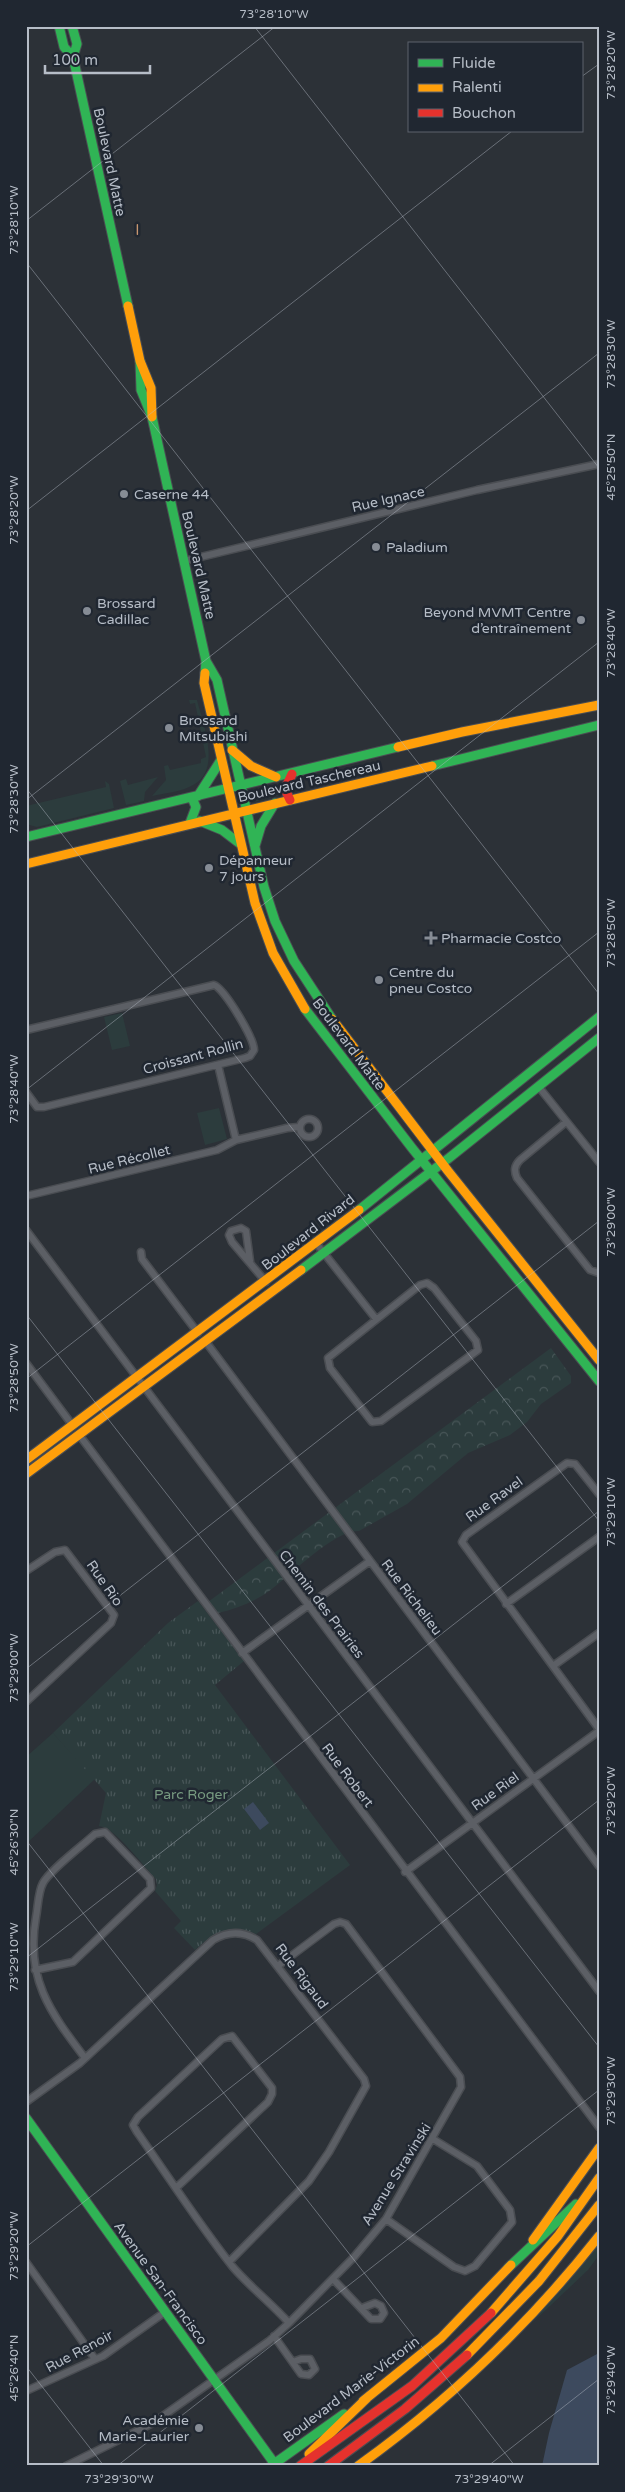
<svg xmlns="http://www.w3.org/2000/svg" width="625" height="2492" font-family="'Varela Round',sans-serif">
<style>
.grass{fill:#2c3c3d}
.forest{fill:url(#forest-crowns)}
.park{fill:url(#park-tufts)}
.water{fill:#3d4a5e}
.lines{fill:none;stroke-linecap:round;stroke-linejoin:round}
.street-casing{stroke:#4a4d52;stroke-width:9}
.fast-casing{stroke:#4a4d52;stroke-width:11}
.slow-casing{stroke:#4a4d52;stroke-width:11}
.jam-casing{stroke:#4a4d52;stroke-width:11}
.street{stroke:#5c5f65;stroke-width:6}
.fast{stroke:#30b455;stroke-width:9}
.slow{stroke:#ff9f0a;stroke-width:9}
.jam{stroke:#e5322d;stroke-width:9}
.ticks{fill:none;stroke:#b6bdc7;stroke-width:1;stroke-opacity:0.45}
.poi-dot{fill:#868c95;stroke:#202731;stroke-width:2}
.labels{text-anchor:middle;stroke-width:5;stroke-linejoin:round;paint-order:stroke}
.street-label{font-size:14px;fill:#b6bdc7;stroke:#202731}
.poi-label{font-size:14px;fill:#b6bdc7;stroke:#202731;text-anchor:start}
.park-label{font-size:14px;fill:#779a80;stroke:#202731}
.neighbourhood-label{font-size:15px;letter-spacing:1px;fill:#c89670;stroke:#202731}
.neatline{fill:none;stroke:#b6bdc7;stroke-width:2}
.ticks-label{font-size:12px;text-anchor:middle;fill:#b6bdc7}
</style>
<defs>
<pattern id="forest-crowns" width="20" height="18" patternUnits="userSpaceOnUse" patternTransform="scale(1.25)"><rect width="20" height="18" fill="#2c3c3d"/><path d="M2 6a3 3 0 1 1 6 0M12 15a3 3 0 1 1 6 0" fill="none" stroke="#485658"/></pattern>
<pattern id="park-tufts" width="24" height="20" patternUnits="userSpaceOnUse" patternTransform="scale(1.25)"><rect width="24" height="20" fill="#2c3c3d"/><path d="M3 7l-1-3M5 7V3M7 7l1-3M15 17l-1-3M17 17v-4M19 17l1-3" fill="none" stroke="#485658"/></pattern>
</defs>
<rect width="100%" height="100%" fill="#2c3137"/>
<path class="grass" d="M 189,700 L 197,700 C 203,724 222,770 193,785 C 182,792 165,793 152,796 L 166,780 L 164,766 L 168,765 L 170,770 L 201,763 L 201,759 L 206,757 L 195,703 L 190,704 Z
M 158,777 L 145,792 L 144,801 L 126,805 L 120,781 L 126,779 L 128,785 Z
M 105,781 L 109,784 L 114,808 L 37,827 L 26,824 L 26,806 L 106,787 Z
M 280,787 L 280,795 L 254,802 L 249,799 L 251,794 Z
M 122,1013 L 130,1046 L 112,1050 L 104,1017 Z
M 219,1108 L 227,1139 L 205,1145 L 197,1113 Z
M 53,1733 L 95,1779 L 26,1844 L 26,1757 Z
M 599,2243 L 599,2255 L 588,2270 L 532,2323 Z"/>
<path class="forest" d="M 551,1348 L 571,1376 L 571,1383 L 541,1404 L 527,1422 L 510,1435 L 468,1453 L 407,1504 L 359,1531 C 336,1529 291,1574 273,1588 C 257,1601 237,1609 217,1613 L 208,1602 Z"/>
<path class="park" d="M 198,1601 L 244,1661 L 215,1685 L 350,1865 L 256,1934 C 231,1923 213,1933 195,1950 L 174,1928 L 181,1921 L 155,1891 L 157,1885 L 156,1879 C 144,1867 115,1827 99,1826 L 106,1793 L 53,1733 L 168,1623 Z"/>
<path class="water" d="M 253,1802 L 269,1823 L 260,1830 L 244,1809 Z
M 599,2353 L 599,2466 L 542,2466 L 549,2433 L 567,2370 Z"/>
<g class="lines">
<defs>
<path id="street" d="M 184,561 L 477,490 L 599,464
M 26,1030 L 214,985 C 224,988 254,1038 254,1050 L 250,1056 L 245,1058 L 44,1107 L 37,1107 L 26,1092
M 218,1065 L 236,1140
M 538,1086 L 599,1162
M300 1128a9 9 0 1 1 18 0a9 9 0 1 1-18 0Z
M 566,1122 L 520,1160 C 514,1166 514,1171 517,1178 L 590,1270 L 599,1273
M 26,1196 L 217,1150 L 236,1140 L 287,1128 L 299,1127
M 26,1230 L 599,1991
M 316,1243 L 376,1319
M 141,1252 L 142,1259 L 198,1333
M 250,1261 L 246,1231 L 241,1228 L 231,1231 L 229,1235 L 232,1242 L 266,1282
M 427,1283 L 434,1288 L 476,1341 L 478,1350 L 381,1421 L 372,1422 L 330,1368 L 328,1358 L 420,1285 Z
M 206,1342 L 599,1866
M 26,1363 L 73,1426
M 80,1436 L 599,2127
M 599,1494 L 575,1464 L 567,1463 L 466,1535 L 462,1542 L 599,1729
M 26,1571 L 55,1552 L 65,1550 L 114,1615 L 111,1623 L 26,1702
M 506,1604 L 599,1537
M 242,1653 L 370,1561
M 553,1666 L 599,1633
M 405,1872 L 599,1731
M 35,1970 L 73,1962 L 151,1888 L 150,1879 L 105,1832 L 95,1834 C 82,1846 50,1870 43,1883 C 38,1892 38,1907 36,1917 C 25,1978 50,2012 85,2058
M 26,2102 L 80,2063 L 213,1940 C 228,1931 243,1931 257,1940 L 364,2079 L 366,2086 L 329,2152 L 309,2181 L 229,2262
M 176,2188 L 268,2102 L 272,2094 L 272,2088 L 232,2036 L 222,2039 L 138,2117 L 133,2125 L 137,2132 C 168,2176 198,2223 232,2266 C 249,2286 271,2303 289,2323
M 386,2219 L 454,2267 L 465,2271 L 475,2266 L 512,2222 L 510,2210 L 477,2166 L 433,2139
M 26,2262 L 95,2359
M 333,2279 L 371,2319 L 380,2319 L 384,2313 L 381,2306 L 375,2303 L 362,2308
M 274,2336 L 301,2374 L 309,2375 L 315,2369 L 310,2359 L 301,2359 L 293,2362
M 26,2391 L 103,2356 L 165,2312
M 66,2466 L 153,2423 L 269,2341 L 289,2323 L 354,2257 L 386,2219 L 461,2087 L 460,2077 L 346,1924 L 340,1922 L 334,1924 L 279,1965"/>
<path id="fast" d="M 59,26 L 64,47 L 73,57
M 72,26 L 77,44 L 73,57 L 128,306
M 140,361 L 141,390 L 152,417 L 206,661 L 205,673
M 206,661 L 217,680 L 264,887 L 275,921 L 294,961 L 332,1019
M 432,766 L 599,725
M 198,796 L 221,760
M 200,821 L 222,830 L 239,843
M 190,823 L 196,807 L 192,798
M 26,837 L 398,747
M 255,846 L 261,826 L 275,803
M 305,1009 L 412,1148 L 599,1381
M 359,1210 L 599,1017
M 301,1270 L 449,1158 L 599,1038
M 26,2118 L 274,2463
M 508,2268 L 576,2204
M 271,2466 L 344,2414"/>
<path id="slow" d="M 128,306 L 140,361 L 151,388 L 152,417
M 205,673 L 204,683 L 255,903 L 273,953 L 305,1009
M 398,747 L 462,732 L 599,705
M 232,750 L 251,766 L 276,777
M 26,864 L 432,766
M 332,1019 L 448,1171 L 599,1360
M 26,1460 L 359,1210
M 26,1474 L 301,1270
M 533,2240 L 599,2148
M 491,2313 L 558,2236 L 599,2178
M 467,2355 L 539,2281 L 599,2205
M 363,2401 L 441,2338 L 511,2265
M 309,2454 L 367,2398
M 358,2466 C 450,2400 529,2325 599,2236"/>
<path id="jam" d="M 290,800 L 285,789 L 292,774
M 300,2466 L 412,2386 L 491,2313
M 328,2466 L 405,2409 L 467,2355"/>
</defs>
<use href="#street" class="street-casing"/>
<use href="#fast" class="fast-casing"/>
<use href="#slow" class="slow-casing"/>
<use href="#jam" class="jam-casing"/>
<use href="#street" class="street"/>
<use href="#fast" class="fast"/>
<use href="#slow" class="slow"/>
<use href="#jam" class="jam"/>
</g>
<path class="ticks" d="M 254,26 L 599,468M 581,77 L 599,64M 26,221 L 276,26M 26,262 L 599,994M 26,511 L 512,131M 26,788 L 599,1521M 26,800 L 599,353M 26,1090 L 599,642M 26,1314 L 599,2047M 26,1379 L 599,932M 26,1669 L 599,1221M 26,1840 L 515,2466M 26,1958 L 599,1511M 26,2247 L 599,1800M 26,2366 L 104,2466M 117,2466 L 599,2090M 488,2466 L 599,2379"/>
<g class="poi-dot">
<circle cx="124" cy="494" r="5"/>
<circle cx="376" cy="547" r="5"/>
<circle cx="87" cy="611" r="5"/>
<circle cx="581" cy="620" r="5"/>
<circle cx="169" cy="728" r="5"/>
<circle cx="209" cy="868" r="5"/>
<path d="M428.5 930.5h5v5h5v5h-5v5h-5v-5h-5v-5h5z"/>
<circle cx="379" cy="980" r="5"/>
<circle cx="199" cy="2428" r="5"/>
</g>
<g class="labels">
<g class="street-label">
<text transform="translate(110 162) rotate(78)" y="5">Boulevard Matte</text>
<text transform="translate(388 499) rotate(-13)" y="5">Rue Ignace</text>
<text transform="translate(199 565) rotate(77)" y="5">Boulevard Matte</text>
<text transform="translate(309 781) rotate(-13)" y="5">Boulevard Taschereau</text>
<text transform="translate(349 1044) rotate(53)" y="5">Boulevard Matte</text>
<text transform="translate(193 1056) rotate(-15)" y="5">Croissant Rollin</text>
<text transform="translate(129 1159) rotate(-14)" y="5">Rue Récollet</text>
<text transform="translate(308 1232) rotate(-38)" y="5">Boulevard Rivard</text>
<text transform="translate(494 1499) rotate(-36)" y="5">Rue Ravel</text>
<text transform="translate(105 1583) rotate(55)" y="5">Rue Rio</text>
<text transform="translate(412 1597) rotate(53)" y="5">Rue Richelieu</text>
<text transform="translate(322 1604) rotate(53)" y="5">Chemin des Prairies</text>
<text transform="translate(348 1775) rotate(53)" y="5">Rue Robert</text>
<text transform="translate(495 1791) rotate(-36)" y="5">Rue Riel</text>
<text transform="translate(302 1976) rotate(53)" y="5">Rue Rigaud</text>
<text transform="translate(396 2174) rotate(-58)" y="5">Avenue Stravinski</text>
<text transform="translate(161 2283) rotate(54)" y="5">Avenue San-Francisco</text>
<text transform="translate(79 2351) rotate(-28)" y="5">Rue Renoir</text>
<text transform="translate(351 2389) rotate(-37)" y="5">Boulevard Marie-Victorin</text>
</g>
<g class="poi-label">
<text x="134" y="499">Caserne 44</text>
<text x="386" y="552">Paladium</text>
<text x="97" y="608">Brossard<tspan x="97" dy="16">Cadillac</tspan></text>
<text x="571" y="617" text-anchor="end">Beyond MVMT Centre<tspan x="571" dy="16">d’entraînement</tspan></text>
<text x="179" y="725">Brossard<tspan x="179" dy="16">Mitsubishi</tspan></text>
<text x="219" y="865">Dépanneur<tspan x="219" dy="16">7 jours</tspan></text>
<text x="441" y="943">Pharmacie Costco</text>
<text x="389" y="977">Centre du<tspan x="389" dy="16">pneu Costco</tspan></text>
<text x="189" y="2425" text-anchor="end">Académie<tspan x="189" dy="16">Marie-Laurier</tspan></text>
</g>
<g class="park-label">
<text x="191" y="1799">Parc Roger</text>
</g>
<g class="neighbourhood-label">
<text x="138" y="235">I</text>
</g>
</g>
<rect width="625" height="2492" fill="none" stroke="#202731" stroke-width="55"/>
<rect x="408" y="42" width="175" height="90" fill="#202731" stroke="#5c636d"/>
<rect x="418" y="59" width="25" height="8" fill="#30b455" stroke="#5c636d"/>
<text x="452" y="68" font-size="15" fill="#b6bdc7">Fluide</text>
<rect x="418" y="84" width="25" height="8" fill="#ff9f0a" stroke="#5c636d"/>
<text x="452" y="92" font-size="15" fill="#b6bdc7">Ralenti</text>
<rect x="418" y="109" width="25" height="8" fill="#e5322d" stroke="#5c636d"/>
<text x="452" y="118" font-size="15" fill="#b6bdc7">Bouchon</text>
<path d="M45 65v8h105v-8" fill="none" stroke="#b6bdc7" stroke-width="2.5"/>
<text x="52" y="65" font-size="15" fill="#b6bdc7" stroke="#202731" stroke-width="4" paint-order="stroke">100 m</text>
<rect x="28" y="28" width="570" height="2436" class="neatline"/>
<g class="ticks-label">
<text x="274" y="18">73°28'10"W</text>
<text transform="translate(611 65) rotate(-90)" y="4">73°28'20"W</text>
<text transform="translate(14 220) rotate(-90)" y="4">73°28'10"W</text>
<text transform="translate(611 354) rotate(-90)" y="4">73°28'30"W</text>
<text transform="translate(611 467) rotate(-90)" y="4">45°25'50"N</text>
<text transform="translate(14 510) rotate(-90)" y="4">73°28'20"W</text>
<text transform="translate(611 643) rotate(-90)" y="4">73°28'40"W</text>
<text transform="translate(14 799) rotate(-90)" y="4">73°28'30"W</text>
<text transform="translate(611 933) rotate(-90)" y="4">73°28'50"W</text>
<text transform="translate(14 1089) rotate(-90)" y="4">73°28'40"W</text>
<text transform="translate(611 1222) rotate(-90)" y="4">73°29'00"W</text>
<text transform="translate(14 1378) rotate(-90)" y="4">73°28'50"W</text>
<text transform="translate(611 1512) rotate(-90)" y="4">73°29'10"W</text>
<text transform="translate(14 1668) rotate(-90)" y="4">73°29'00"W</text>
<text transform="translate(611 1801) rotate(-90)" y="4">73°29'20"W</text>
<text transform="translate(14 1842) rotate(-90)" y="4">45°26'30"N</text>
<text transform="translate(14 1957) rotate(-90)" y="4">73°29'10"W</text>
<text transform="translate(611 2091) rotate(-90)" y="4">73°29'30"W</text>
<text transform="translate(14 2246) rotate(-90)" y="4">73°29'20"W</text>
<text transform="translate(14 2368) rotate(-90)" y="4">45°26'40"N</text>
<text transform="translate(611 2380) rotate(-90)" y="4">73°29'40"W</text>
<text x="119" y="2483">73°29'30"W</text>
<text x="489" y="2483">73°29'40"W</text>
</g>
</svg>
